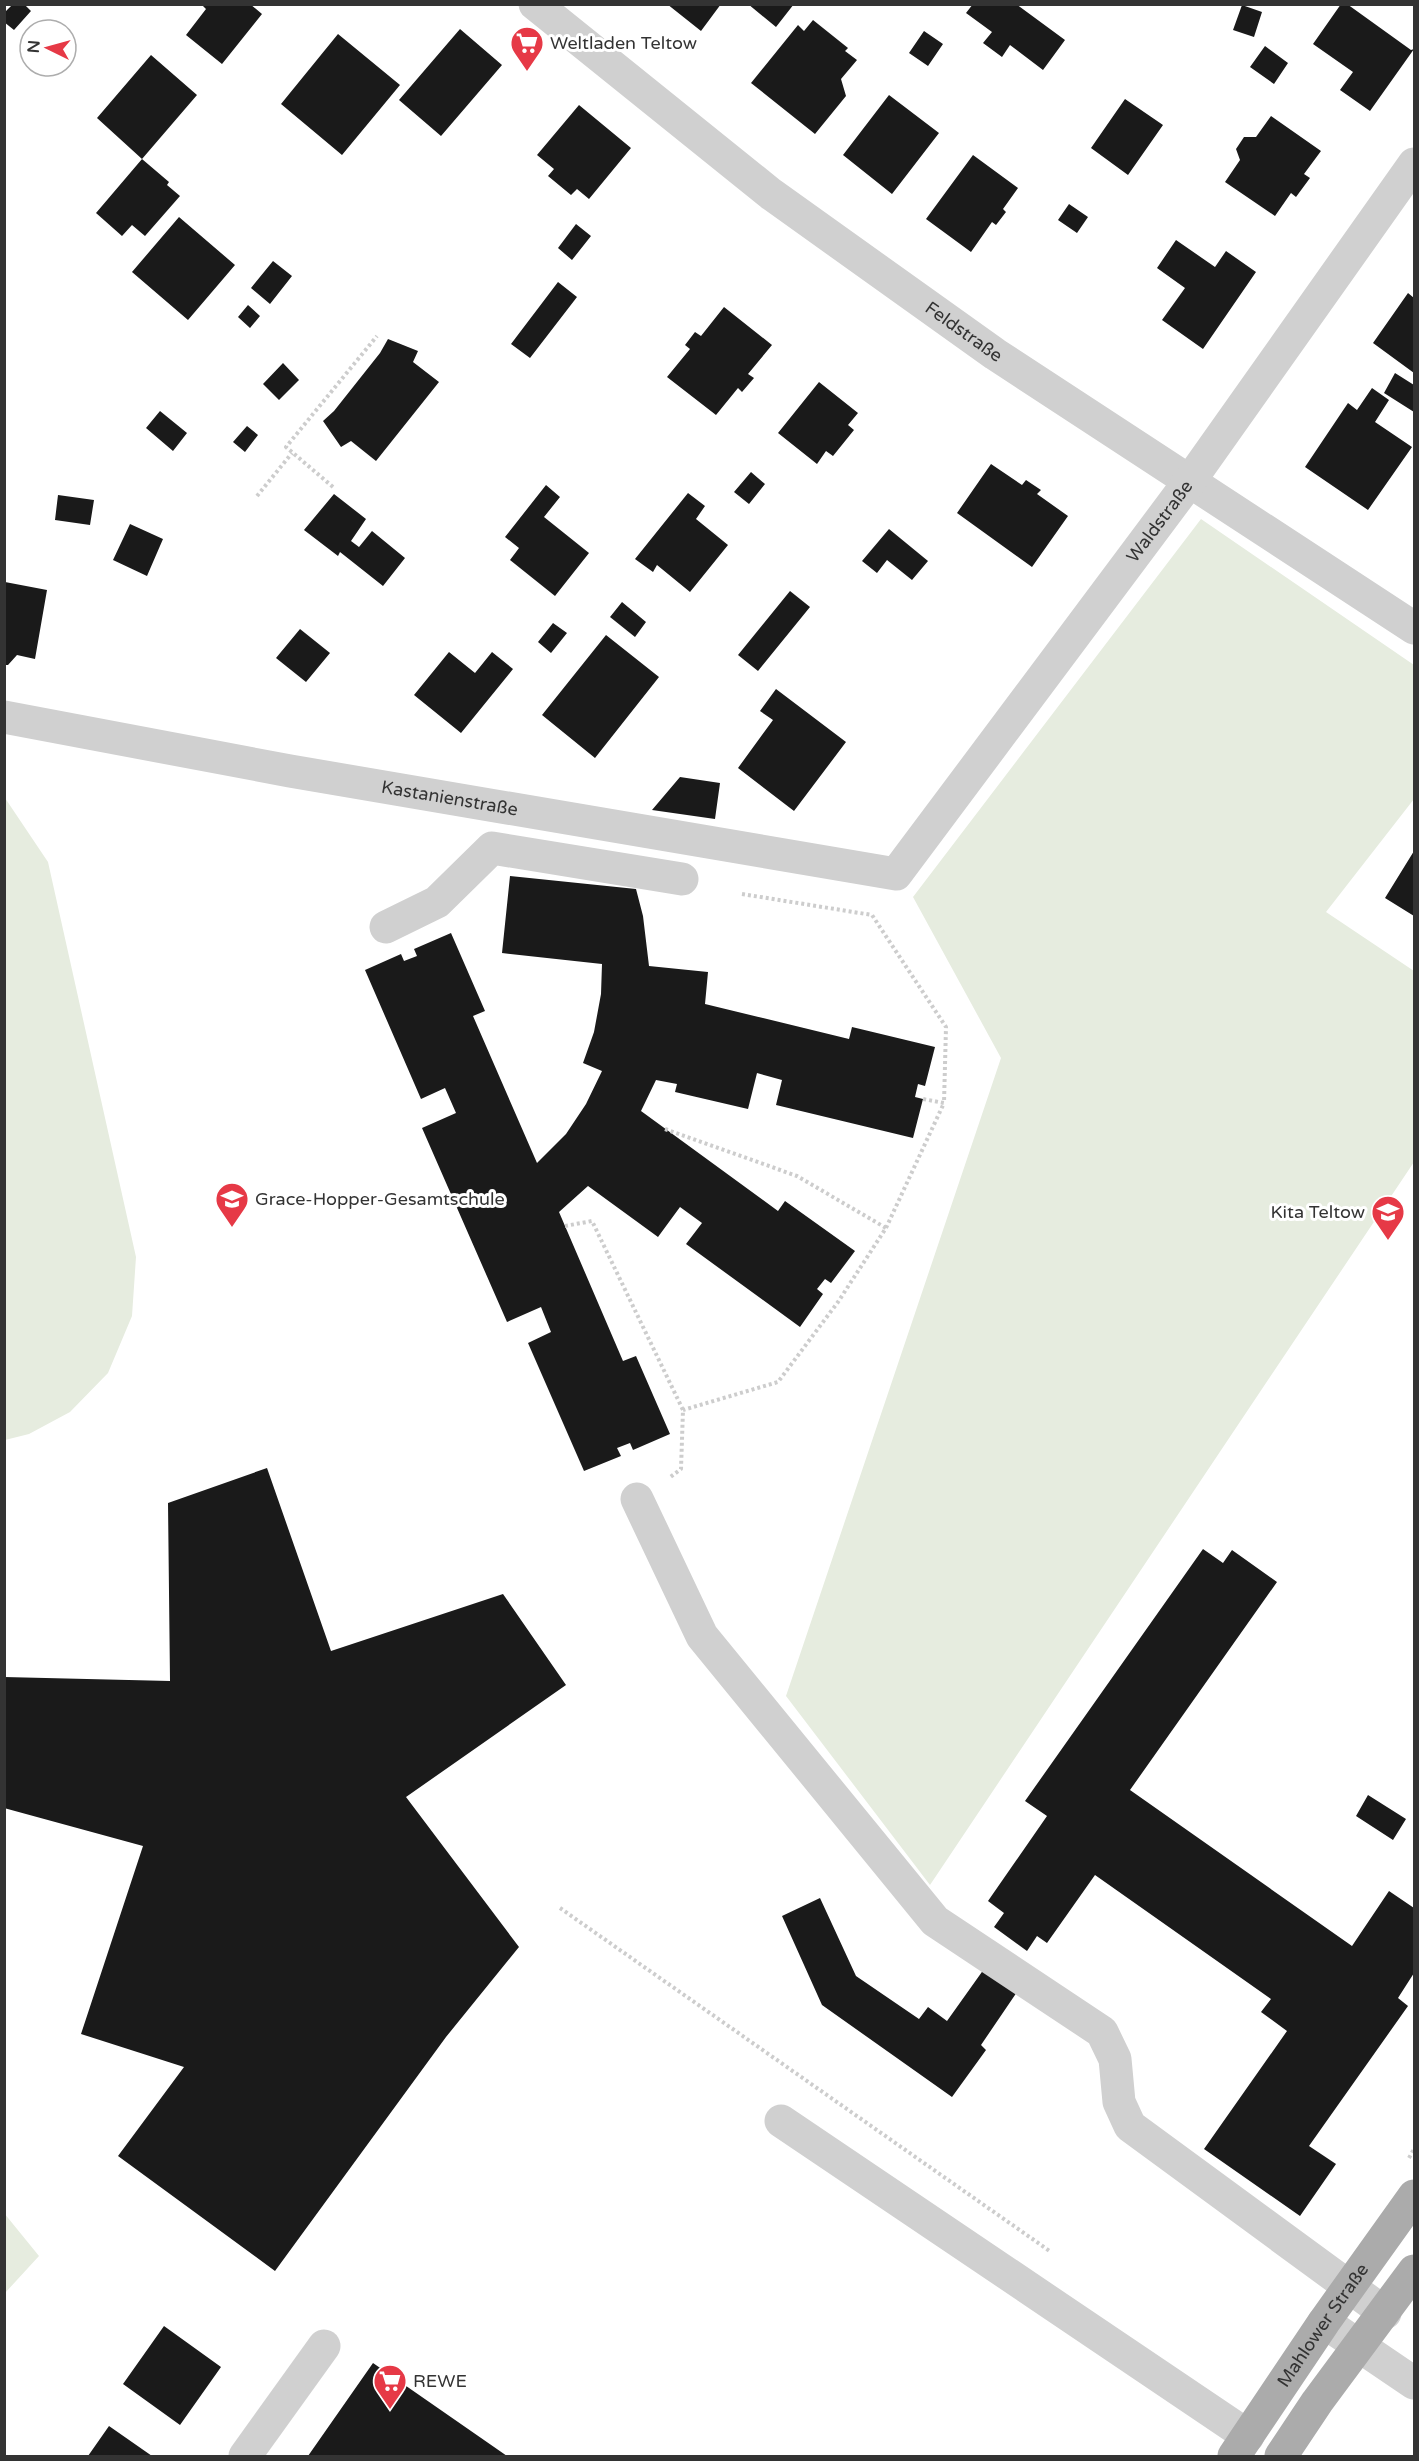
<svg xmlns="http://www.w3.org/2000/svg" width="1419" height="2461" font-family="'Varela Round',sans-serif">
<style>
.green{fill:#e6ecdf}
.building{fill:#1a1a1a}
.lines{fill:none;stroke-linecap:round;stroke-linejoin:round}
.path{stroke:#cdcdcd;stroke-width:4;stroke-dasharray:3 3;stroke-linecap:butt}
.minor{stroke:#d0d0d0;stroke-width:33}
.major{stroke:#ababab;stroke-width:33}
.labels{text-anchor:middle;stroke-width:6;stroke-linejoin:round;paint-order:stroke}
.poi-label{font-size:18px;fill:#333;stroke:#fff;text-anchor:start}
.street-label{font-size:18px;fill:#333;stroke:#fff}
</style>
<rect width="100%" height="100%" fill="#fff"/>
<path class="green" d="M 1201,519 L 1414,665 L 1414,799 L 1326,912 L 1414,971 L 1414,1162 L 930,1885 L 786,1696 L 1001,1058 L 913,897 Z
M 5,798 L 48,862 L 136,1257 L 132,1316 L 108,1373 L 70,1412 L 29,1434 L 5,1440 Z
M 4,2213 L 39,2256 L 5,2293 L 4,2293 Z"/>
<path class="building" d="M 13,4 L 24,4 L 31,11 L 14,30 L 4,22 L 4,13 Z
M 201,4 L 250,4 L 262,14 L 222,64 L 186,35 L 206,9 Z
M 667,4 L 721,4 L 701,31 Z
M 748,4 L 794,4 L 776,27 Z
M 973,4 L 1016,4 L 1065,40 L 1043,70 L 1010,45 L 1002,57 L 983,43 L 992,32 L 966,13 Z
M 1341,4 L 1347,4 L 1411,50 L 1414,49 L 1370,111 L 1340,90 L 1353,72 L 1313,44 Z
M 1242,5 L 1262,12 L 1254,37 L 1233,30 Z
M 813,20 L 848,48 L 845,51 L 857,60 L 841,79 L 846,96 L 815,134 L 751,83 L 798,25 L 804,31 Z
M 460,29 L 502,65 L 441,136 L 399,100 Z
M 924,31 L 943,44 L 928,66 L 909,53 Z
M 338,34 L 400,85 L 342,155 L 281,104 Z
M 1265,46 L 1288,63 L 1274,84 L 1250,67 Z
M 151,55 L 197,95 L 142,159 L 97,118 Z
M 889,95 L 939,133 L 892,194 L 843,155 Z
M 1125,99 L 1163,125 L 1128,175 L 1091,148 Z
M 579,105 L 631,148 L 589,199 L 577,189 L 571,195 L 548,176 L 554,169 L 537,155 Z
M 1271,116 L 1321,151 L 1304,174 L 1310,178 L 1296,197 L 1291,193 L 1275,216 L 1225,182 L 1240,160 L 1236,149 L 1244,137 L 1256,137 Z
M 973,155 L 1018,188 L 1003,209 L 1006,212 L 996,225 L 992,222 L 971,252 L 926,219 Z
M 142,159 L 169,182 L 167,185 L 180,196 L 145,236 L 132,225 L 122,236 L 96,213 Z
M 1069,204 L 1088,217 L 1077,233 L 1058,220 Z
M 179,217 L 235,265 L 188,320 L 132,272 Z
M 576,224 L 591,236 L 572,260 L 558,248 Z
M 1176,240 L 1215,267 L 1226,251 L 1256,272 L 1203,349 L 1162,320 L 1185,288 L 1157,268 Z
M 273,261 L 292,276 L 270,304 L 251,288 Z
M 558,282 L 577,297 L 530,358 L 511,344 Z
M 1408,293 L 1414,298 L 1414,373 L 1373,343 Z
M 248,305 L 260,316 L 250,328 L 238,317 Z
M 724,307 L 772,345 L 748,374 L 754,378 L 742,392 L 738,388 L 716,415 L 667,377 L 690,349 L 685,345 L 695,332 L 701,336 Z
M 388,339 L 418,351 L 413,362 L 439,382 L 376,461 L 351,441 L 341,447 L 323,421 L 334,411 L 380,353 Z
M 283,363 L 299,380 L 279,400 L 263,384 Z
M 1395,373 L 1414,385 L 1414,412 L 1384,393 Z
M 819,382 L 858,413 L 848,425 L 854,430 L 833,456 L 826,451 L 817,464 L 778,433 Z
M 1372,388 L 1389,400 L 1375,422 L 1412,447 L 1368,510 L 1305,467 L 1348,403 L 1357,410 Z
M 160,411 L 187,433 L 173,451 L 146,428 Z
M 247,426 L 258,435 L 245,452 L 233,442 Z
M 991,464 L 1022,485 L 1026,480 L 1041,490 L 1037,494 L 1068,516 L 1032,567 L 957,513 Z
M 751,472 L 765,484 L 749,504 L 734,492 Z
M 546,485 L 560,497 L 544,517 L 589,553 L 555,596 L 510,560 L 519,548 L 505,537 Z
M 688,493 L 705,506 L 696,519 L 728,545 L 690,592 L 657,565 L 653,572 L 635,559 Z
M 334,494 L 366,519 L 351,541 L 359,547 L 372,531 L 405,558 L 383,586 L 340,552 L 338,556 L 304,530 Z
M 58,495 L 94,500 L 90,525 L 55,520 Z
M 130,524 L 163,539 L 147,576 L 113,560 Z
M 889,529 L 928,561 L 912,580 L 887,560 L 877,573 L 862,561 Z
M 5,582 L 47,590 L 35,659 L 17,655 L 8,665 L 5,665 Z
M 790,591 L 810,607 L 758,671 L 738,655 Z
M 622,602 L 646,622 L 635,637 L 610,617 Z
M 553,623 L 567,633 L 551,653 L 538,642 Z
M 300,629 L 330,653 L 306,682 L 276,658 Z
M 606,635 L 659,677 L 595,758 L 542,715 Z
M 449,652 L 475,673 L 492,652 L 513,669 L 461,733 L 414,695 Z
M 776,689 L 846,742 L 794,811 L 738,768 L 773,720 L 760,711 Z
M 680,777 L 720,783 L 715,819 L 652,810 Z
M 1414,851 L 1414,916 L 1385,898 Z
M 510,876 L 636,889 L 643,916 L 649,966 L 708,972 L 705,1004 L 849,1039 L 852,1027 L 935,1047 L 925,1086 L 918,1084 L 915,1097 L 923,1099 L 913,1138 L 776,1105 L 782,1080 L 757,1073 L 748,1109 L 675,1092 L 677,1084 L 656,1080 L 641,1111 L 778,1211 L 785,1201 L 855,1251 L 831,1283 L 825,1279 L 817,1289 L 823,1294 L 800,1327 L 686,1244 L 702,1223 L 680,1207 L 658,1237 L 588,1186 L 559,1212 L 623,1361 L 636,1356 L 670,1434 L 633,1450 L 630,1443 L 617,1448 L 621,1456 L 584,1471 L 528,1343 L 551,1332 L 541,1307 L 507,1322 L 422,1128 L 456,1113 L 445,1088 L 421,1099 L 365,970 L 401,954 L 404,961 L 417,956 L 414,949 L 451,933 L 485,1011 L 473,1016 L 537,1163 L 566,1134 L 586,1104 L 602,1071 L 583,1063 L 594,1032 L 601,994 L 602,964 L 502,953 Z
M 267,1468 L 331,1651 L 503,1594 L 566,1685 L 406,1797 L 519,1947 L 446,2037 L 275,2271 L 118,2156 L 184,2067 L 81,2034 L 143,1846 L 4,1808 L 4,1677 L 170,1681 L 168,1503 Z
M 1203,1549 L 1223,1563 L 1232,1550 L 1277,1582 L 1130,1790 L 1352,1946 L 1389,1891 L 1414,1908 L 1414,1973 L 1398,1998 L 1408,2006 L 1309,2146 L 1336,2164 L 1300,2216 L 1204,2149 L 1287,2031 L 1261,2012 L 1271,1999 L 1095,1875 L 1047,1943 L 1037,1936 L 1027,1951 L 994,1927 L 1004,1913 L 988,1901 L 1047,1816 L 1025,1801 Z
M 1368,1795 L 1406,1819 L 1393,1840 L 1356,1816 Z
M 820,1898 L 856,1976 L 919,2019 L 928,2007 L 947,2021 L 984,1969 L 1017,1992 L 981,2045 L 986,2050 L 952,2097 L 822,2005 L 782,1916 Z
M 164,2326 L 221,2367 L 180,2425 L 123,2384 Z
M 373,2363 L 507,2456 L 308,2456 Z
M 109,2426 L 152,2456 L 88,2456 Z"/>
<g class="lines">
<path class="path" d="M 333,487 L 286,447 L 377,336
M 257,496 L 292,453
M 742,894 L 872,915 L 946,1027 L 944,1103
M 665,1129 L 797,1176 L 886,1228 L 838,1302 L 778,1382 L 683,1410
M 565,1226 L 592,1221 L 683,1410 L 681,1469 L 669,1478
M 886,1228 L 944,1103 L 923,1099
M 560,1908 L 1051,2252
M 1409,2158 L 1414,2149"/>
<g class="minor">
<path id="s1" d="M 535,4 L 771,194 L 995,354 L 1414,628"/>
<path id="s2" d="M 4,717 L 290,771 L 896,874 L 1189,482 L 1414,164"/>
<path d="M 386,927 L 437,902 L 492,848 L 682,879"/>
<path d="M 637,1499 L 702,1636 L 935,1921 L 1102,2032 L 1115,2059 L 1119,2102 L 1130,2126 L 1385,2313"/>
<path d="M 781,2121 L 1248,2436"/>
<path d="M 1324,2322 L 1414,2383"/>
<path d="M 245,2456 L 324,2346"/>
</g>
<g class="major">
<path id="s3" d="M 1234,2456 L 1324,2322 L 1414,2196"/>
<path d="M 1281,2456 L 1317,2402 L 1414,2271"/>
</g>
</g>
<defs>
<symbol id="supermarket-pin" viewBox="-11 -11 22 30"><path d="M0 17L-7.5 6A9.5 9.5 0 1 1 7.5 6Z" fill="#e63946" stroke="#fff"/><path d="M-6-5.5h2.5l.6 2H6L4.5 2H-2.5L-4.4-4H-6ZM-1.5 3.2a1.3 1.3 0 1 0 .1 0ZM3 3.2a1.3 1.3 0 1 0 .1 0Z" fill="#fff"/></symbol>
<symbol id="school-pin" viewBox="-11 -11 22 30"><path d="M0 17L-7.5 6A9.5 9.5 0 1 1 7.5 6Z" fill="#e63946" stroke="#fff"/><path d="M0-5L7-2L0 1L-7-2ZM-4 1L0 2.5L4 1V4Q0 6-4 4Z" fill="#fff"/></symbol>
</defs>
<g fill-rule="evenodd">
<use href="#supermarket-pin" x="508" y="24" width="38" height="52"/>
<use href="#school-pin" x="213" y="1180" width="38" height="52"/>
<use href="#school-pin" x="1369" y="1193" width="38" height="52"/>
<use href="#supermarket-pin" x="371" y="2362" width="38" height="52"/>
</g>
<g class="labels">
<g class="poi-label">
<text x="550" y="49">Weltladen Teltow</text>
<text x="255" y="1205">Grace-Hopper-Gesamtschule</text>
<text x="1365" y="1218" text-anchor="end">Kita Teltow</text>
<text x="413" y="2387">REWE</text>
</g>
<g class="street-label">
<text dy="6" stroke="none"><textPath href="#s1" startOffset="540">Feldstraße</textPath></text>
<text dy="6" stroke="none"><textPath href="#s2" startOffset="1346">Waldstraße</textPath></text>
<text dy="6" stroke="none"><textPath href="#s2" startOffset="453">Kastanienstraße</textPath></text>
<text dy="6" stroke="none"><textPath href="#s3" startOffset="158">Mahlower Straße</textPath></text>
</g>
</g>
<rect width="1419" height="2461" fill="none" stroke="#333333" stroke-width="12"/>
<g transform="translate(48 48) rotate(275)"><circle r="28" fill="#ffffff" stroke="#adadad" stroke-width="1.5"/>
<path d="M0-4.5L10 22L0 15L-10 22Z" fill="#e63946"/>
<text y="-9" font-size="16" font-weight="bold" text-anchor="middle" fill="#333333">N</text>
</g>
</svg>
